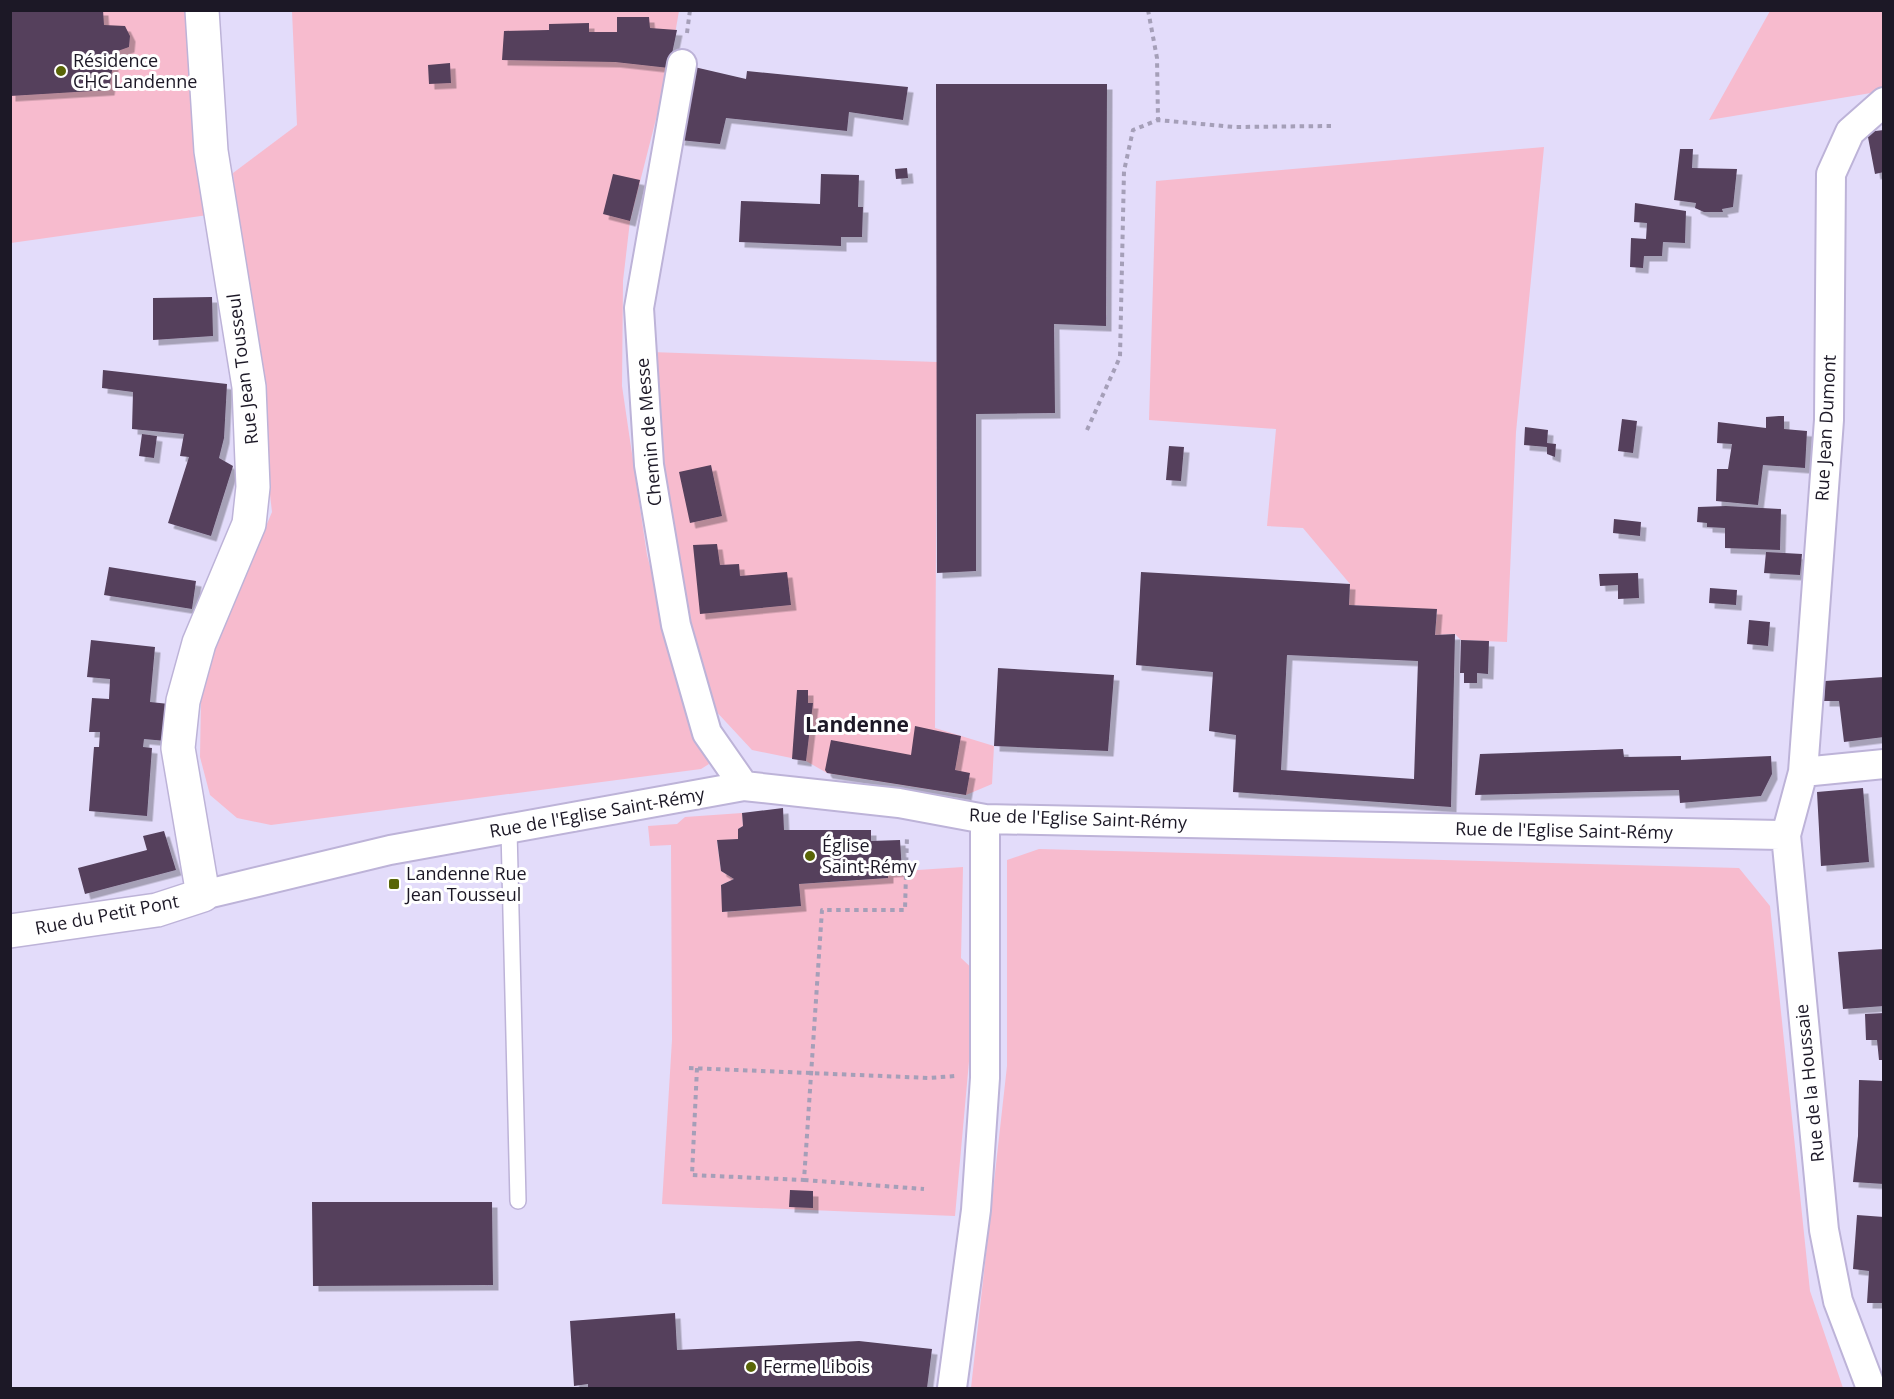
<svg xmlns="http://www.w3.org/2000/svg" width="1894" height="1399" font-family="'Open Sans',sans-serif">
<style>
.green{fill:#f7bbce}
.building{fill:#54405b;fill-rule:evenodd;filter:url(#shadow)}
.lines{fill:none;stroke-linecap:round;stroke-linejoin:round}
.service-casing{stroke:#bdb3d8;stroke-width:18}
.minor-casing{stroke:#bdb3d8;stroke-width:32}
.tertiary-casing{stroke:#bdb3d8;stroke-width:36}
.path{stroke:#a59fb8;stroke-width:4;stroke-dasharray:4.5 4.5;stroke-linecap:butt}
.service{stroke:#fff;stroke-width:15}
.minor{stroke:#fff;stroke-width:28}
.tertiary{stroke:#fff;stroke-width:33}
.poi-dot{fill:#596507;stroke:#fff;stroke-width:2}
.labels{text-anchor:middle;stroke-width:6;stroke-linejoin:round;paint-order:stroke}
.poi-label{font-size:18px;fill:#1c1826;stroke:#fff;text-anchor:start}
.street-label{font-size:18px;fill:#1c1826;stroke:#fff}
.quarter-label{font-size:21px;font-weight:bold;fill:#1c1826;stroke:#fff}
</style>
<defs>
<filter id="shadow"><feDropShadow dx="5.5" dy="5.5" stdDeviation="0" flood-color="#0004"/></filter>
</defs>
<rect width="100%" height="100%" fill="#e3dcfa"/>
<path class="green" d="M 10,11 L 202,11 L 222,213 L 11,243 Z
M 292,11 L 679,11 L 669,68 L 630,221 L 623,281 L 622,386 L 647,555 L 691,717 L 707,750 L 709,764 L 701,769 L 271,825 L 237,818 L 210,795 L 200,757 L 201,698 L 215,647 L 272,512 L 233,173 L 297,125 Z
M 1770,11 L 1883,11 L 1883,91 L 1709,120 Z
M 1544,147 L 1516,432 L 1507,642 L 1461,640 L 1455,634 L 1435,635 L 1437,610 L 1349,605 L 1350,584 L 1303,528 L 1267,526 L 1276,429 L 1149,420 L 1156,181 Z
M 651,352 L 937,362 L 935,728 L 994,746 L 992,784 L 966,795 L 827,773 L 806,761 L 752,750 L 713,708 L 689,619 L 665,488 Z
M 742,813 L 743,826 L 738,829 L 738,839 L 717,841 L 721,871 L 734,879 L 721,885 L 723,912 L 800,906 L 799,884 L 887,878 L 888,872 L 963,867 L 961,958 L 977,973 L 955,1216 L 662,1204 L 672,1040 L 671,845 L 650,846 L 648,826 L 677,824 L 685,817 Z
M 1039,849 L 1739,868 L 1770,906 L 1810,1291 L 1843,1388 L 971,1388 L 1007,1066 L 1007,860 Z"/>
<path class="building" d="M 10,10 L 103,10 L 104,25 L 125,26 L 130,36 L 129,47 L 115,52 L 109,90 L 10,96 Z
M 617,17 L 649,17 L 650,28 L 677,30 L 669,68 L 615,62 L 502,60 L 504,31 L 549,30 L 549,24 L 589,23 L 589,32 L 617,32 Z
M 450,63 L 451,83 L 429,84 L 428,65 Z
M 690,66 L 746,79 L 747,71 L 908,87 L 903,120 L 849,112 L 847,131 L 726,118 L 720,144 L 679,140 Z
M 936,84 L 1107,84 L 1106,326 L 1054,324 L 1055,413 L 976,414 L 976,571 L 937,573 Z
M 1884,130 L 1884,172 L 1875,174 L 1867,132 Z
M 1680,149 L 1693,149 L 1692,168 L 1737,169 L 1733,207 L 1722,209 L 1723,212 L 1704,212 L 1695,208 L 1696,203 L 1674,200 Z
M 907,168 L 908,178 L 896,179 L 895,169 Z
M 613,174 L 640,180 L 630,221 L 603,214 Z
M 821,174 L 859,175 L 858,207 L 863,207 L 862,237 L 841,237 L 841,246 L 739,242 L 741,201 L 820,204 Z
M 1635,203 L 1686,211 L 1685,243 L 1663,242 L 1662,256 L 1644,256 L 1643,268 L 1630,267 L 1631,238 L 1646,239 L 1647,223 L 1634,222 Z
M 212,297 L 213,336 L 153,340 L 153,298 Z
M 103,370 L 227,384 L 224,438 L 219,458 L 233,466 L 211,536 L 168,523 L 189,457 L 180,456 L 184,434 L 132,429 L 133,392 L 102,388 Z
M 1779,416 L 1784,416 L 1784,429 L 1807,431 L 1805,468 L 1763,465 L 1758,505 L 1716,501 L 1717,469 L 1728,469 L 1732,444 L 1717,443 L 1718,422 L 1766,428 L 1766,417 Z
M 1622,419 L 1637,421 L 1633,453 L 1618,451 Z
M 1525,427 L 1548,430 L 1547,443 L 1556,444 L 1555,457 L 1547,454 L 1547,447 L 1524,445 Z
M 142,434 L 157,436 L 154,458 L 139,456 Z
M 1169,446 L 1184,447 L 1181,481 L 1166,480 Z
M 711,465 L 722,516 L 690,523 L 679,472 Z
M 1726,506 L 1781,509 L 1780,550 L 1725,548 L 1725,528 L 1707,527 L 1707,523 L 1697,522 L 1698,507 Z
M 1614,519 L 1641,522 L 1640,536 L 1613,533 Z
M 717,544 L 720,565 L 739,564 L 740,576 L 787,572 L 791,605 L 700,614 L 693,545 Z
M 1766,552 L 1802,554 L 1800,575 L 1764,573 Z
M 109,567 L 196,581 L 192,609 L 104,595 Z
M 1141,572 L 1350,584 L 1349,605 L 1437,609 L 1435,635 L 1455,634 L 1451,807 L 1233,792 L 1236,735 L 1209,731 L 1213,672 L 1136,665 ZM 1287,655 L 1418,661 L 1414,779 L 1281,770 Z
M 1638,573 L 1639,598 L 1618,599 L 1618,585 L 1600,586 L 1599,574 Z
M 1710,588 L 1737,590 L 1736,605 L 1709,603 Z
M 1749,620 L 1770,622 L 1768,646 L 1747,644 Z
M 91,640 L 155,647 L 150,702 L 169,704 L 166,741 L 144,739 L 143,747 L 152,748 L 147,816 L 89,811 L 94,747 L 99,747 L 100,732 L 89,732 L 92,698 L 109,699 L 110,679 L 87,677 Z
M 1461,640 L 1489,641 L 1488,674 L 1477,673 L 1477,683 L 1464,683 L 1464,673 L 1460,673 Z
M 998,668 L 1114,675 L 1108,751 L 994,746 Z
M 1884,677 L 1884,737 L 1844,742 L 1839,701 L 1824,701 L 1825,681 Z
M 797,690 L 808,690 L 808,703 L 813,703 L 806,761 L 792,759 Z
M 915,726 L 961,736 L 955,770 L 970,773 L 966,795 L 827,773 L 825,770 L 831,740 L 911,755 Z
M 1623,749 L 1624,757 L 1681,756 L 1681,760 L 1771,756 L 1772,774 L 1761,796 L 1680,803 L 1679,790 L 1475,795 L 1480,754 Z
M 1863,788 L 1869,862 L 1821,866 L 1817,792 Z
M 783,808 L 784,830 L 871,830 L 871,841 L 900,840 L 902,871 L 888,872 L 888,878 L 799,884 L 801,906 L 722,912 L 721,885 L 734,879 L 721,871 L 717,840 L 738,839 L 738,829 L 743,826 L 742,813 Z
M 164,831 L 176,870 L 85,894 L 78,868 L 147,850 L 143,836 Z
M 1884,949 L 1884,1006 L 1843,1009 L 1838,952 Z
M 1884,1013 L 1884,1060 L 1879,1060 L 1877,1040 L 1866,1040 L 1865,1014 Z
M 1859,1080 L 1884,1081 L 1884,1184 L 1853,1182 L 1858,1136 Z
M 790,1190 L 813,1191 L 813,1208 L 789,1207 Z
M 312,1202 L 492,1202 L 493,1285 L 313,1286 Z
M 1857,1215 L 1884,1217 L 1884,1303 L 1867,1303 L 1869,1271 L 1853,1269 Z
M 675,1313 L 677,1350 L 859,1341 L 932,1349 L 927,1388 L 588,1388 L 588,1384 L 574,1386 L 570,1321 Z"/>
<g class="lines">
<defs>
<path id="service" d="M 509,830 L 518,1201"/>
<path id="minor" d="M 682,64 L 639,308 L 649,465 L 676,625 L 707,733 L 744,786
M 1803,772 L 1884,764
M 203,895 L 390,850 L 744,786 L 899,803 L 985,819 L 1786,835
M 952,1388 L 976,1210 L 985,1078 L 985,819
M 1871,1388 L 1838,1301 L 1824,1230 L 1786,835 L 1803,772 L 1829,420 L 1831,174 L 1850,132 L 1884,102"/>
<path id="tertiary" d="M 10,931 L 157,910 L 203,895 L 178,748 L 183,701 L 199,643 L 249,524 L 253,487 L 249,387 L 211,151 L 202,10"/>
</defs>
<use href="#service" class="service-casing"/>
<use href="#minor" class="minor-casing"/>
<use href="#tertiary" class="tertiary-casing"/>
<path class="path" d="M 1148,10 L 1157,58 L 1158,120
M 687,33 L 690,10
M 1087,430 L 1120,357 L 1124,171 L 1133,130 L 1158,120 L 1234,127 L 1331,126
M 689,1068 L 929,1078 L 955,1076
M 697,1068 L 692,1175 L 804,1180 L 822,910 L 905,910 L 907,836
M 804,1180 L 924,1189"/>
<use href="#service" class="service"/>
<use href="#minor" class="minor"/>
<use href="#tertiary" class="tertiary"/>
</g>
<g class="poi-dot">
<circle cx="61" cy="71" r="6"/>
<circle cx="810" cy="856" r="6"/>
<rect x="388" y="878" width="12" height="12" rx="3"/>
<circle cx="751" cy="1367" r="6"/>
</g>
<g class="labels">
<g class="poi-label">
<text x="73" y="67">Résidence<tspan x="73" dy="21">CHC Landenne</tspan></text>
<text x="822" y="852">Église<tspan x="822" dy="21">Saint-Rémy</tspan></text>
<text x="406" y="880">Landenne Rue<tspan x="406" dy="21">Jean Tousseul</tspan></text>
<text x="763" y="1373">Ferme Libois</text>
</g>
<g class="street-label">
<text transform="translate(243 369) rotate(-97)" y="6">Rue Jean Tousseul</text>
<text transform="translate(1826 428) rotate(-87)" y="6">Rue Jean Dumont</text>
<text transform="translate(649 432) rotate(-95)" y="6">Chemin de Messe</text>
<text transform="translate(597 813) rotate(-10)" y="6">Rue de l'Eglise Saint-Rémy</text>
<text transform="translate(1078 819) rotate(2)" y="6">Rue de l'Eglise Saint-Rémy</text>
<text transform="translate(1564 831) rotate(1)" y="6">Rue de l'Eglise Saint-Rémy</text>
<text transform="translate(107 915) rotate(-11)" y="6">Rue du Petit Pont</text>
<text transform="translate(1810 1083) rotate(-96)" y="6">Rue de la Houssaie</text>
</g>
<g class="quarter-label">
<text x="857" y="732">Landenne</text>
</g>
</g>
<rect width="1894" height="1399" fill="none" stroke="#1c1826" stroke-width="24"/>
</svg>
